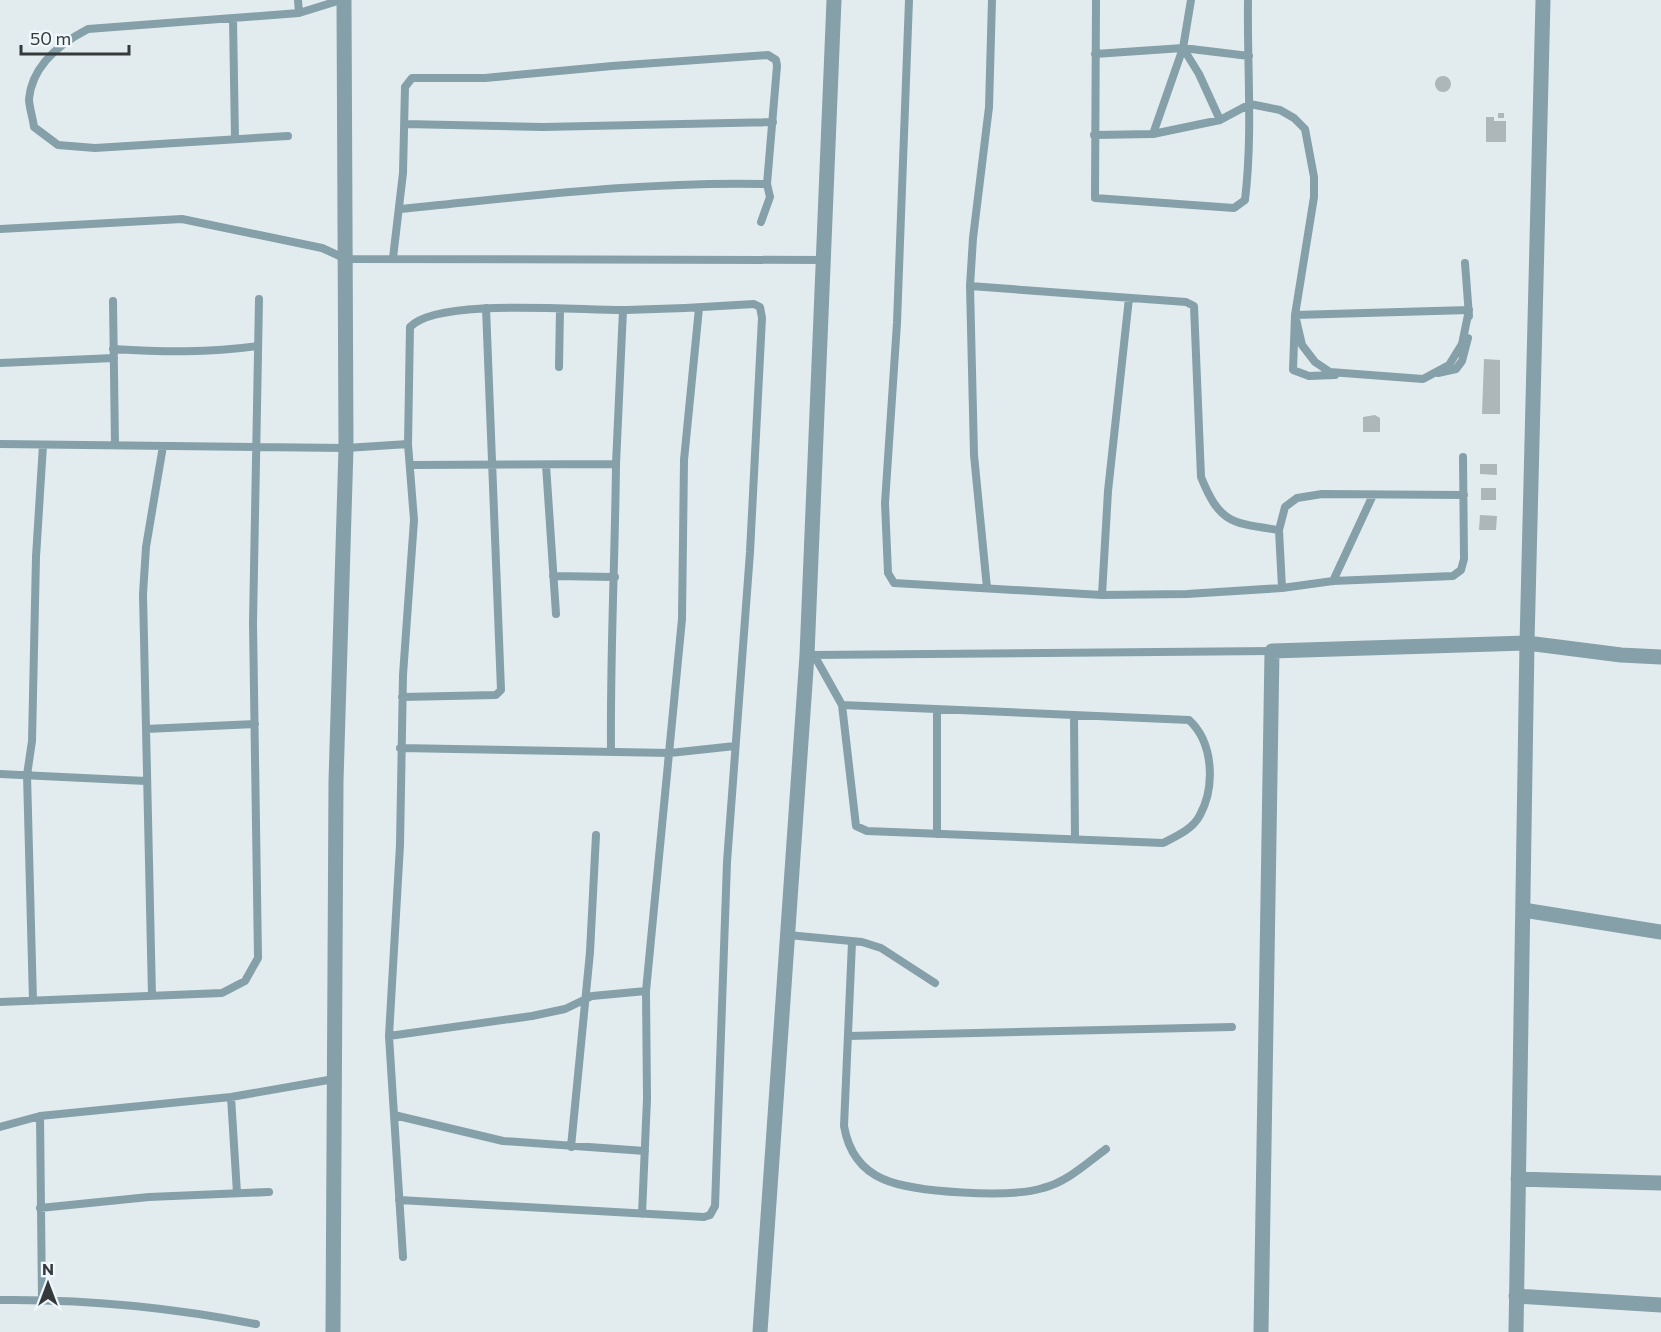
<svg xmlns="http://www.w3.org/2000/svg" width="1661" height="1332" font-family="Commissioner,sans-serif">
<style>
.building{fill:#adb7ba}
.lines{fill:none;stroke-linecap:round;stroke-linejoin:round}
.service{stroke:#85a0a9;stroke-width:8}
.minor{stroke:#85a0a9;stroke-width:15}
</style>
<rect width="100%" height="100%" fill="#e2ecef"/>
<path class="building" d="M1435 84a8 8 0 1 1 16 0a8 8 0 1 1-16 0Z
M 1498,113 L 1504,113 L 1504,118 L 1498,118 Z
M 1486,117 L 1494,117 L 1494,121 L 1506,121 L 1506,142 L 1486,142 Z
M 1484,359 L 1500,360 L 1500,414 L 1482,414 Z
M 1375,415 L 1380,418 L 1380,432 L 1363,432 L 1363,417 Z
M 1480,464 L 1497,464 L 1497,475 L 1480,474 Z
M 1481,488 L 1496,488 L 1496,500 L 1481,500 Z
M 1480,515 L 1497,516 L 1496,530 L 1479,530 Z"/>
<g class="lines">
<path class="service" d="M 298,0 L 299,13
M 909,0 L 897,323 L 885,503 L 888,573 L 894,583 L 1102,595 L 1187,594 L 1282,588 L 1333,581 L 1453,576 L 1461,570 L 1464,559 L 1463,457
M 1096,0 L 1095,198 L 1234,208 L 1245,200 C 1253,133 1247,67 1248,0
M 233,19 L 235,139
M 1183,48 L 1199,74 L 1220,120
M 1095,54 L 1183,48 L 1249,56
M 405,124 L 543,127 L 773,122
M 1153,134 L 1183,48 L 1191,0
M 1094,135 L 1153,134 L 1220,120 L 1250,104 L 1280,110 L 1294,118 L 1305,129 L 1314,177 L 1314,197 L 1295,315 L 1302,345 L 1315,362 L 1330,372 L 1423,379 L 1449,365 L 1462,344 L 1469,310
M 288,136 L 95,148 L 58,145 L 34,127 C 33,118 29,107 29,99 C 32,65 61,43 88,29 L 299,13 L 341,0
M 400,209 C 523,197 644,181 767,184
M 0,229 L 182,219 L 322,248 L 346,259 L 823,260
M 393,258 L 403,173 L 405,87 L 412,78 L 485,78 L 612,66 L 768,55 L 776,60 L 777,66 L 767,184 L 770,197 L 761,222
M 1465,263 L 1469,316
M 970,286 L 1186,302 L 1194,306 L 1201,477 C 1220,524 1232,523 1279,530
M 113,301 L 115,445
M 113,349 C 162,352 209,353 258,346
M 0,363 L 114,358
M 559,367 L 560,309
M 1438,373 L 1456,369 L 1462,361 L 1468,338
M 1335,375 L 1309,376 L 1293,370 L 1295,315 L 1469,310
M 0,444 L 346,448 L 408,444
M 616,464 L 623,310
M 411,465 L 616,464 C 615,561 610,656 611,752
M 546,465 L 556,614
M 553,576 L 615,577
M 1333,581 L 1373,495
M 987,588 L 974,455 L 970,286 L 973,238 L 989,107 L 992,0
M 1282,588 L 1279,530 L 1285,507 L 1297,498 L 1322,494 L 1464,495
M 1102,595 L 1108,491 L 1129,298
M 811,655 L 1272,651
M 814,655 L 842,705 L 856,826 L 867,831 L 1163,843 C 1177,836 1193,829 1200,815 C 1215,787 1214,743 1189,720 L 842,705
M 402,697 L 496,695 L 501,690 L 486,308
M 1074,716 L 1075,839
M 146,729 L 255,724
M 400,748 L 670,753 L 735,746
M 0,774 L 146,781
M 937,834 L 937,711
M 788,935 L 862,942 L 881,948 L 935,983
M 852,942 L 844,1126 C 848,1149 860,1169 883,1179 C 914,1193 1011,1198 1043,1188 C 1067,1182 1087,1163 1106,1149
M 152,996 L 143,594 L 146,547 L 163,446
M 33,1001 L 27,775 L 32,741 L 36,557 L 43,445
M 0,1002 L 222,993 L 245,981 L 258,958 L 253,623 L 259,299
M 389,1036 L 532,1016 L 565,1009 L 592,996 L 646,991
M 848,1036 L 1232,1027
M 231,1097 L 237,1193
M 394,1115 L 503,1141 L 645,1151
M 40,1116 L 42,1300
M 0,1127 L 40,1116 L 231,1097 L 334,1079
M 571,1147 L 590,952 L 596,835
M 399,1200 L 704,1217 L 710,1215 L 715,1206 L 727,862 L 750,552 L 762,318 L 760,307 L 754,304 C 711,307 668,309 626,310 C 582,311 438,297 410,327 L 408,444 L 414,520 L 403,675 L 400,845 L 389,1036 L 403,1257
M 40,1208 L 149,1197 L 269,1192
M 642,1214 L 647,1099 L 646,991 L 682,619 L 684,460 L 699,308
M 0,1300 C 87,1299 170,1307 256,1324"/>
<path class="minor" d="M 1523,910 L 1661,932
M 1518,1179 L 1661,1183
M 1516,1296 L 1661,1305
M 333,1332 L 336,781 L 346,448 L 344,0
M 760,1332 L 807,655 L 834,0
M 1261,1332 L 1272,651 L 1527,643 L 1621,655 L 1661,657
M 1516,1332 L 1527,643 L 1543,0"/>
</g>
<g transform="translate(48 1284)" stroke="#eff9fd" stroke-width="4.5" paint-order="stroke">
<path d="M0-4.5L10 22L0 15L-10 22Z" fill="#35393a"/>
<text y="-9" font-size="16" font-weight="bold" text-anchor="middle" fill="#35393a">N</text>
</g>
<path d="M21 45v9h108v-9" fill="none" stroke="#35393a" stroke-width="3"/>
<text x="30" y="45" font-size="18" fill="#35393a" stroke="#eff9fd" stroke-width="4.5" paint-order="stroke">50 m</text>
</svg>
